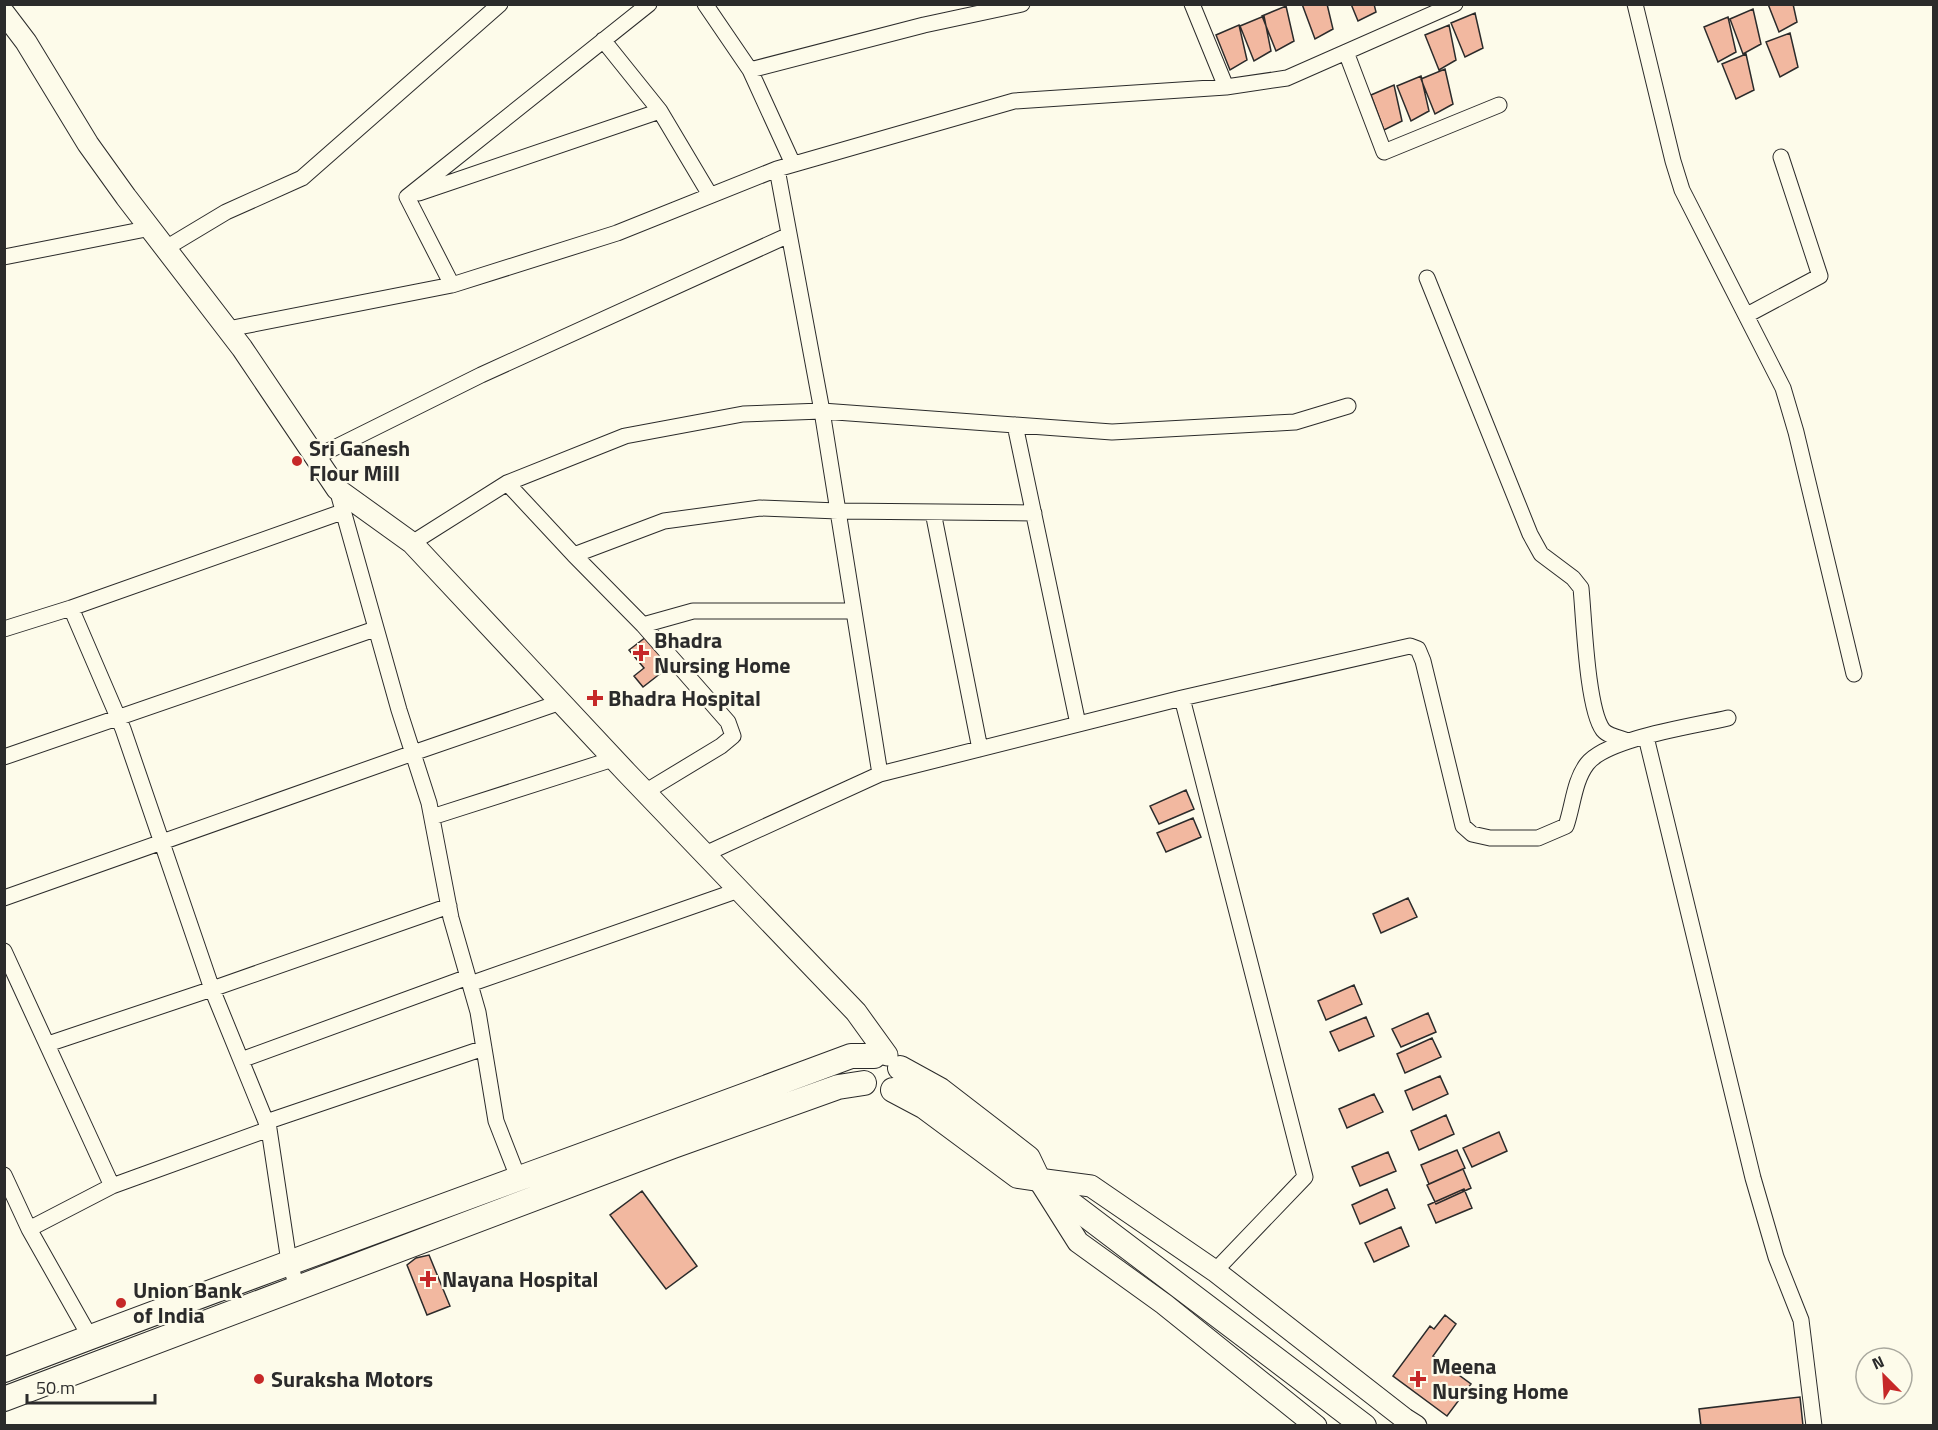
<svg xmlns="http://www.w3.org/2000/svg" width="1938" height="1430" font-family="'Titillium Web',sans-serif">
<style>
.building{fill:#f2b8a0;stroke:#2b2b2b;stroke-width:1.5}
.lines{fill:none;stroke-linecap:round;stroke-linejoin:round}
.street-casing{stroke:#2b2b2b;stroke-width:17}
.secondary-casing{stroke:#2b2b2b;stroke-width:23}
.primary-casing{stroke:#2b2b2b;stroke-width:26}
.street{stroke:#fdfbea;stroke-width:15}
.secondary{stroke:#fdfbea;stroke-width:21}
.primary{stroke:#fdfbea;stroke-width:24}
.poi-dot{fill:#c62828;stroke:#fdfbea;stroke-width:2}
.labels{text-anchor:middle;stroke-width:4.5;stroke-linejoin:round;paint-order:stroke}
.poi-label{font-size:22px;font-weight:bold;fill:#2b2b2b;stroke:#fdfbea;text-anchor:start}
</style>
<rect width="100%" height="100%" fill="#fdfbea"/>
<path class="building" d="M 1302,4 L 1327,4 L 1333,29 L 1315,39 Z
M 1351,4 L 1374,4 L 1376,12 L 1358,21 Z
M 1768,4 L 1793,4 L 1797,22 L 1779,32 Z
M 1286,6 L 1294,41 L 1276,51 L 1262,16 Z
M 1753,9 L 1761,44 L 1743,54 L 1730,19 Z
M 1475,13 L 1483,48 L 1465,57 L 1451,23 Z
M 1264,16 L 1271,51 L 1254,61 L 1240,26 Z
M 1728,17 L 1736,52 L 1718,62 L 1704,27 Z
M 1239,25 L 1247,60 L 1230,70 L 1216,35 Z
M 1449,25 L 1456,60 L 1439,70 L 1425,35 Z
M 1790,33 L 1798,67 L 1780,77 L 1766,42 Z
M 1746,54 L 1754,90 L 1736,99 L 1722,64 Z
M 1445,69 L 1453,104 L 1435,114 L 1421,79 Z
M 1421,76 L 1429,111 L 1411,121 L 1397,86 Z
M 1394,85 L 1402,121 L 1384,130 L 1371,95 Z
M 646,637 L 670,666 L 643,687 L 634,676 L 644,668 L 629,650 Z
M 1186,790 L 1194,809 L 1159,824 L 1150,806 Z
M 1193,818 L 1201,837 L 1166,852 L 1157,833 Z
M 1408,898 L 1417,917 L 1381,933 L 1373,914 Z
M 1354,985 L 1362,1004 L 1326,1020 L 1318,1001 Z
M 1428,1013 L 1436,1032 L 1401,1047 L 1392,1029 Z
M 1366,1017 L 1374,1036 L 1339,1051 L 1330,1032 Z
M 1432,1038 L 1441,1057 L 1405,1073 L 1397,1054 Z
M 1440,1076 L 1448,1094 L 1413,1110 L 1405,1091 Z
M 1374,1094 L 1383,1112 L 1347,1128 L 1339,1109 Z
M 1446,1115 L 1454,1134 L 1419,1150 L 1411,1131 Z
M 1499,1132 L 1507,1151 L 1472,1167 L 1463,1148 Z
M 1457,1150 L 1465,1168 L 1429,1184 L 1421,1165 Z
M 1388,1152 L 1396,1171 L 1360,1186 L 1352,1167 Z
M 1463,1169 L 1471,1188 L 1436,1204 L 1427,1185 Z
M 1387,1189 L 1395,1208 L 1360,1224 L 1352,1205 Z
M 1464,1189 L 1472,1208 L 1436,1223 L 1428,1205 Z
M 642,1191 L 697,1266 L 666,1289 L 610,1215 Z
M 1401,1227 L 1409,1246 L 1374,1262 L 1365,1243 Z
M 429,1255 L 450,1306 L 427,1315 L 407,1265 L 416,1258 Z
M 1445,1315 L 1456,1324 L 1433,1356 L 1471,1384 L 1447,1416 L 1393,1376 L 1430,1326 L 1434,1329 Z
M 1800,1397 L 1803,1426 L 1701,1426 L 1699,1409 Z"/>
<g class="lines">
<defs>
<path id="street" d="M 649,4 L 407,197 L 452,285 L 617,233 L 777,169 L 1014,101 L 1226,87 L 1287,78 L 1455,4
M 705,4 L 750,70 L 793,164
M 1192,4 L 1226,87
M 1635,4 L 1673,161 L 1682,190 L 1783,388 L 1796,432 L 1854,674
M 603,40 L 660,111 L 710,195
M 1346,52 L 1384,152 L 1499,105
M 750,70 L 924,25 L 1022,4
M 419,193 L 660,111
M 166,248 L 226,212 L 302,178 L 500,4
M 4,257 L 151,228
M 1427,278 L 1530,534 L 1541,554 L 1573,578 L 1581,588 C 1584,618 1587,709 1603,730 C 1608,736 1620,738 1628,741
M 1747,315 L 1820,276 L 1781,157
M 228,329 L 452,285
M 1015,425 L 1078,724
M 316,457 L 481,375 L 789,235
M 507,483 L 574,555 L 643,625 L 728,722 L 733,736 L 721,746 L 645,792
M 337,489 L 399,710 L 429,803 L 451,918 L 478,1012 L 496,1121 L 519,1180
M 933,512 L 980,749
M 412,543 L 507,483 L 625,436 L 743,414 L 822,411 L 1112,432 L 1295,422 L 1348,406
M 574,555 L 664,521 L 760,508 L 838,511 L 1034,513
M 71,608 L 123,729 L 212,989 L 269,1129 L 289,1262 L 298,1289
M 643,625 L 693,611 L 854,611
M 4,629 L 71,608 L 342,512
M 1182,698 L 1305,1177 L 1215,1271
M 1646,737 L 1753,1178 L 1776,1257 L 1801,1320 L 1814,1426
M 4,757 L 375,629
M 880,774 L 1182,698 L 1410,646 L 1418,649 L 1423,661 L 1463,826 L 1472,834 L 1490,838 L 1538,838 L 1566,826 C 1573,806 1574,781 1587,764 C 1607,738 1695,726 1728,718
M 432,817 L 613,759
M 705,854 L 880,774 L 822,411 L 777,169
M 4,898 L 413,753 L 561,702
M 4,951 L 112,1186
M 470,984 L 739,890
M 48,1044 L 212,989 L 449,906
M 241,1060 L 468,977
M 266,1122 L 484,1048
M 4,1175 L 29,1229 L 90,1337
M 29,1229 L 112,1186 L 269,1129"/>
<path id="secondary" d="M 4,13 L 26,42 L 88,144 L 126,197 L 242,348 L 337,489 L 412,543 L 626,772 L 856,1012 L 887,1055
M 1038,1179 L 1091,1186 L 1215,1271 L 1405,1419 L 1416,1426
M 1042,1185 L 1078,1242 L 1164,1304 L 1316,1426"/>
<path id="primary" d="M 900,1068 L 940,1090 L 1028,1158 L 1038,1179 L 1364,1426
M 893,1090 L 925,1107 L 1018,1176 L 1038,1179
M 4,1370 C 286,1262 569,1161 851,1056 L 874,1056
M 4,1399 L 673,1146 L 838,1087 L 864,1083"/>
</defs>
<use href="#street" class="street-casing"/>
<use href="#secondary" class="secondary-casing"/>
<use href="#primary" class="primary-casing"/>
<use href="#street" class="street"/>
<use href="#secondary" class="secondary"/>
<use href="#primary" class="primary"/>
</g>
<g class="poi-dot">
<circle cx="297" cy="461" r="6"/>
<path d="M638 644h6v6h6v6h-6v6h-6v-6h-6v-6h6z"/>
<path d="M592 689h6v6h6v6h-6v6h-6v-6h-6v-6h6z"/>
<path d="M425 1270h6v6h6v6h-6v6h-6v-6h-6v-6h6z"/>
<circle cx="121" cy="1303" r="6"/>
<circle cx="259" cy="1379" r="6"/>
<path d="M1415 1370h6v6h6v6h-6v6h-6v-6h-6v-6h6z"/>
</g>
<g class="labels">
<g class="poi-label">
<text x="309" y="456">Sri Ganesh<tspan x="309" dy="25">Flour Mill</tspan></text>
<text x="654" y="648">Bhadra<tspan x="654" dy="25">Nursing Home</tspan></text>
<text x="608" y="706">Bhadra Hospital</text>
<text x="442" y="1287">Nayana Hospital</text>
<text x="133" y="1298">Union Bank<tspan x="133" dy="25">of India</tspan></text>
<text x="1432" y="1374">Meena<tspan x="1432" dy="25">Nursing Home</tspan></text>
<text x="271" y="1387">Suraksha Motors</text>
</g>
</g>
<rect width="1938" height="1430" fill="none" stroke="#2b2b2b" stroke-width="12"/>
<g transform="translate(1884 1376) rotate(336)"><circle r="28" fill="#fdfbea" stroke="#a9a89e" stroke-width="1.5"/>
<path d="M0-4.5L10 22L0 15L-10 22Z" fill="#c62828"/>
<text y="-9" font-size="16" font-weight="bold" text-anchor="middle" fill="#2b2b2b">N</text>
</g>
<path d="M27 1394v9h128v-9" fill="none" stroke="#2b2b2b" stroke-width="3"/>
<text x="36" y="1394" font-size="18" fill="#2b2b2b" stroke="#fdfbea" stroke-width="4.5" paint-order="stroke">50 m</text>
</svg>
